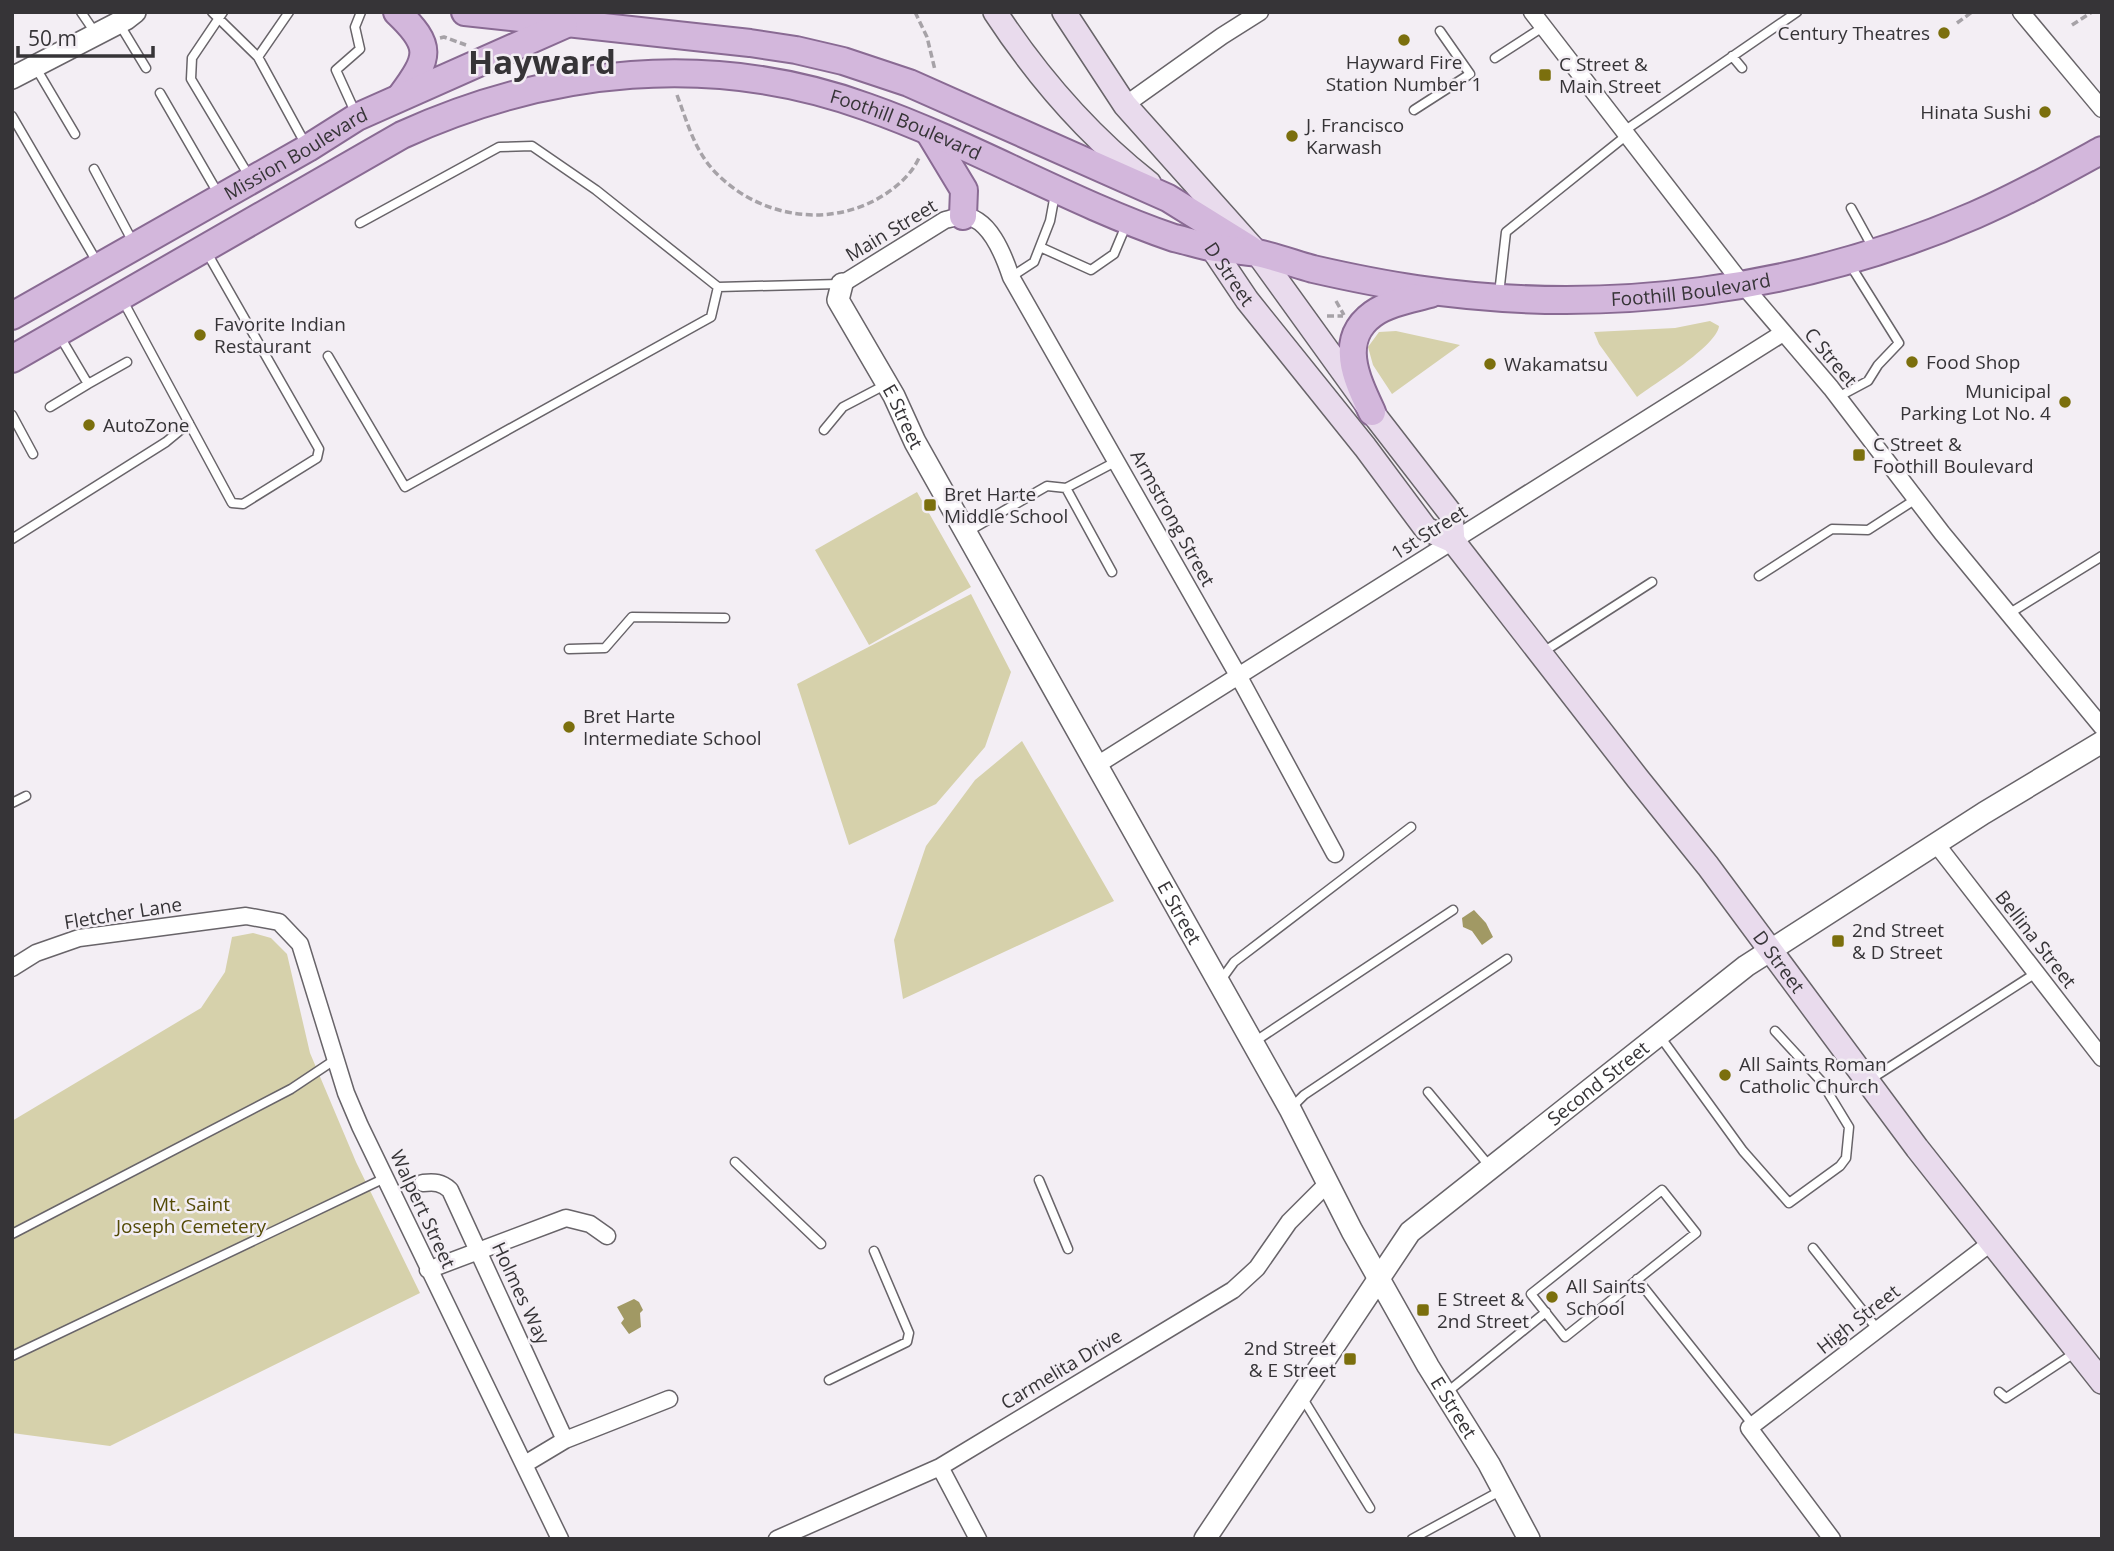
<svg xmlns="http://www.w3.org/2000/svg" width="2114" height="1551" font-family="'Open Sans',sans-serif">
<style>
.green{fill:#d6d1ab}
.water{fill:#a19964}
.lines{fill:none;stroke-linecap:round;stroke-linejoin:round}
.service-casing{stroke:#686469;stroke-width:11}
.minor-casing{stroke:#686469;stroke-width:19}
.tertiary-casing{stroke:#686469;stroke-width:24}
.secondary-casing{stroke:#686469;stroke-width:26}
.primary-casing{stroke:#896a93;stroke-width:30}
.path{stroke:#a6a2a7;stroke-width:3.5;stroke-dasharray:7 3.5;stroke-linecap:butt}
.service{stroke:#fff;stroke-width:8}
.minor{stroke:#fff;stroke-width:16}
.tertiary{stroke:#fff;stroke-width:21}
.secondary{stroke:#e9dbed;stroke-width:23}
.primary{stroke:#d3b7dc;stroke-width:26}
.poi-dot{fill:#7b6f0d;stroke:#f3eef4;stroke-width:2.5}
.labels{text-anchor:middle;stroke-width:5;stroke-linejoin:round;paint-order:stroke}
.poi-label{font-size:19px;fill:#363437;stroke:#f3eef4;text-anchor:start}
.street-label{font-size:19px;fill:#363437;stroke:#f3eef4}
.park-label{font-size:19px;fill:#544b06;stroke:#f3eef4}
.town-label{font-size:33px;font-weight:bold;fill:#363437;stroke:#f3eef4}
</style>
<rect width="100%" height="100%" fill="#f3eef4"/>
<path class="green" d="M 1710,321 L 1719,326 C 1717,346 1654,384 1637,397 L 1599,344 L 1594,332 L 1675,328 Z
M 1396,331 L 1460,345 L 1392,394 L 1373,365 L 1368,347 L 1379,332 Z
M 917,492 L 971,587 L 869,645 L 815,550 Z
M 971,594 L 1011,672 L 985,747 L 936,804 L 849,845 L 797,684 Z
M 1022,741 L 1114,901 L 903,999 L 894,940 L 926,846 L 975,780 Z
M 253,933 L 271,938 L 287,954 L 310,1053 L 356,1162 L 420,1293 L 110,1446 L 12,1433 L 12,1121 L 201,1008 L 225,972 L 232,937 Z"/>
<path class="water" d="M 1474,910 L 1486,923 L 1493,937 L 1482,945 L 1472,931 L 1463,927 L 1462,918 Z
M 634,1299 L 639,1302 L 643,1310 L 640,1313 L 641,1327 L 629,1334 L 621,1323 L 624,1319 L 617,1307 Z"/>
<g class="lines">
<defs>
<path id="service" d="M 81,12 L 96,34
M 212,12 L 258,57
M 223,12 L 192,58 L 191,79 L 249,176
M 289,12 L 258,57 L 306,145
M 120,25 L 146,68
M 1732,56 L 1742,68
M 1495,58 L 1543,27
M 36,68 L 75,134
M 160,93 L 219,195
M 1414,110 L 1470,74 L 1440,31
M 356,114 L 336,70 L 360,49 L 355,27 L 361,12
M 12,116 L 97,262
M 1624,131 L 1797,12
M 94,169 L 134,244
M 1851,208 L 1873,248
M 360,223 L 499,147 L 532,146 L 596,190 L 718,287 L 839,284
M 1040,247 L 1091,270 L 1114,254 L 1127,223
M 1011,277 L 1034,262 L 1050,221 L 1055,194
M 1499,294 L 1506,232 L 1627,135
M 122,299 L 232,503 L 243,504 L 317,458 L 319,449 L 206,251
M 59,335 L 88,384 L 127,362
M 328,356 L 405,487 L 711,317 L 718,287
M 1838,397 L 1868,381 L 1878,365 L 1899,343 L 1849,263
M 50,407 L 88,384
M 12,415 L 33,454
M 824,430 L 843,407 L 885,385
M 1066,488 L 1112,572
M 967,532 L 1047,486 L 1066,488 L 1117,461
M 12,539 L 166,442 L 189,423
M 1759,576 L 1832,529 L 1868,530 L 1916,499
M 2010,613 L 2102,556
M 569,649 L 605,648 L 632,617 L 725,618
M 1543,652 L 1652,582
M 12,803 L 26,796
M 1221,980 L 1234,962 L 1411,827
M 1659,1035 L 1743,1151 L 1789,1203 L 1840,1166 L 1846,1158 L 1849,1127 L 1821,1081 L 1775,1031
M 1254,1042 L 1453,910
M 1871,1079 L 2036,973
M 1428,1092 L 1491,1168
M 1291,1108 L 1304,1095 L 1507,959
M 735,1162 L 821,1244
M 1039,1180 L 1068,1249
M 1662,1190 L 1696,1233 L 1565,1337 L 1531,1294 Z
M 12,1234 L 291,1089 L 336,1059
M 1813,1248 L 1878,1330
M 1637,1279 L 1753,1425
M 12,1356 L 385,1178
M 829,1380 L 907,1342 L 909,1333 L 874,1251
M 1999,1392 L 2006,1398 L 2076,1352
M 1446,1393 L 1546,1312
M 1302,1397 L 1370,1508
M 1412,1539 L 1502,1490"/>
<path id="minor" d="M 1532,12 L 1743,285 L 1831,388 L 1942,533 L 2102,727
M 2021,12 L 2102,109
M 1125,105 L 1222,36 L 1260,12
M 842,284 L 945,220 C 950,219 956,217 961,216 C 989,215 1004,256 1011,277 L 1239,677 L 1335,854
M 1097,765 L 1783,333
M 1937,845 L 2102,1058
M 12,968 L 36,953 L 79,938 L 246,916 L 279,922 L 300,944 L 346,1093 L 360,1126 L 560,1539
M 423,1183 C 435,1182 441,1182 450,1190 L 565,1440
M 428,1270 L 566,1218 L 590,1224 L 607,1236
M 525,1464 L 565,1440 L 669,1399
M 940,1467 L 978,1539
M 777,1539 L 940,1467 L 1233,1290 L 1257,1268 L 1289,1222 L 1328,1183
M 1832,1539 L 1749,1428 L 1992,1242"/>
<g id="tertiary">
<path d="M 12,78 L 126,19 L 135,12"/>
<path id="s1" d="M 842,284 L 838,300 L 894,396 L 915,442 L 1290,1109 L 1352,1231 L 1428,1366 L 1489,1464 L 1529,1539"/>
<path id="s2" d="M 1205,1539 L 1410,1232 L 1746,966 L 1984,813 L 2102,742"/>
</g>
<g id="secondary">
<path d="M 995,12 C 1037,76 1089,136 1149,183"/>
<path d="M 1064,12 L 1125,105 L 1258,254 L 1372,412 L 1451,514 L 1453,541"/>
<path id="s3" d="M 1206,239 L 1247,300 L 1365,447 L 1426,529 L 1453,541 L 1638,779 L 1708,866 L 1917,1148 L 2102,1382"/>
</g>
<g id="primary">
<path d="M 397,12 C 433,46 430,57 401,96"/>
<path d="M 465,12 L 750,43 L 796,50 L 843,61 L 909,83 L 1168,198 L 1250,249"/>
<path d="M 929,132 L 964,190 L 963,216"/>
<path id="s4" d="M 12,316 L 308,148 L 357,117 L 564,25"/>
<path id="s5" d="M 12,359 L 402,135 C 549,68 712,51 867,107 C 972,144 1069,202 1174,238 C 1188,241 1202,246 1215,248 C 1229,250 1244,251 1257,253 C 1276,257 1295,264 1313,269 C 1348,277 1382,284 1417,289 C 1606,317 1800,291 1975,215 C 2019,196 2060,173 2102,150"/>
<path d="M 1372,412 C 1357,380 1337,340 1373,314 C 1388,303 1412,299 1430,294"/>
</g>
</defs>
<use href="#service" class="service-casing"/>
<use href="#minor" class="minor-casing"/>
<use href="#tertiary" class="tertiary-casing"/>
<use href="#secondary" class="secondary-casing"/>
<use href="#primary" class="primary-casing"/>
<path class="path" d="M 915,12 L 927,37 L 935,70
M 1957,23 L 1972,12
M 2072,25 L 2092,12
M 440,38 L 444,37 L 466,45
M 677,95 C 688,124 695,153 718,175 C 763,219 834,229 887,193 C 900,184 912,173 919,158
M 1336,301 L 1344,315
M 1327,316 L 1343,316"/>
<use href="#service" class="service"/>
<use href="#minor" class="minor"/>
<use href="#tertiary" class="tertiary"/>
<use href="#secondary" class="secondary"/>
<use href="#primary" class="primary"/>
</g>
<g class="poi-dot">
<circle cx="1944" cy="33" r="7"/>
<circle cx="1404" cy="40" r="7"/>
<rect x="1538" y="68" width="14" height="14" rx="3.5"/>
<circle cx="2045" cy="112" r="7"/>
<circle cx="1292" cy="136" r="7"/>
<circle cx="200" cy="335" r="7"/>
<circle cx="1912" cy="362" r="7"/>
<circle cx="1490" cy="364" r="7"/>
<circle cx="2065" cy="402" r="7"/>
<circle cx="89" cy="425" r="7"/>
<rect x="1852" y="448" width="14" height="14" rx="3.5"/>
<rect x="923" y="498" width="14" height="14" rx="3.5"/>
<circle cx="569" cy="727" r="7"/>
<rect x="1831" y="934" width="14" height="14" rx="3.5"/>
<circle cx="1725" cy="1075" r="7"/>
<circle cx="1552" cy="1297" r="7"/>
<rect x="1416" y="1303" width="14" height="14" rx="3.5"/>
<rect x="1343" y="1352" width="14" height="14" rx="3.5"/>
</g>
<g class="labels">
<g class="poi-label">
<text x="1930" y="40" text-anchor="end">Century Theatres</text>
<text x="1404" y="69" text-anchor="middle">Hayward Fire<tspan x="1404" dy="22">Station Number 1</tspan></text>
<text x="1559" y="71">C Street &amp;<tspan x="1559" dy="22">Main Street</tspan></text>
<text x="2031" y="119" text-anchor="end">Hinata Sushi</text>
<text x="1306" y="132">J. Francisco<tspan x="1306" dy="22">Karwash</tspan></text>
<text x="214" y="331">Favorite Indian<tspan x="214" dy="22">Restaurant</tspan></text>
<text x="1926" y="369">Food Shop</text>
<text x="1504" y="371">Wakamatsu</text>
<text x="2051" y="398" text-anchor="end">Municipal<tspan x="2051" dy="22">Parking Lot No. 4</tspan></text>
<text x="103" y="432">AutoZone</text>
<text x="1873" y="451">C Street &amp;<tspan x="1873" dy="22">Foothill Boulevard</tspan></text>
<text x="944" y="501">Bret Harte<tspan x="944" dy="22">Middle School</tspan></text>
<text x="583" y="723">Bret Harte<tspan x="583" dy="22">Intermediate School</tspan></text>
<text x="1852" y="937">2nd Street<tspan x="1852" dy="22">&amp; D Street</tspan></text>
<text x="1739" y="1071">All Saints Roman<tspan x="1739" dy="22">Catholic Church</tspan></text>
<text x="1566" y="1293">All Saints<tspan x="1566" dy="22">School</tspan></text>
<text x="1437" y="1306">E Street &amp;<tspan x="1437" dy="22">2nd Street</tspan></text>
<text x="1336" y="1355" text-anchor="end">2nd Street<tspan x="1336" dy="22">&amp; E Street</tspan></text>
</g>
<g class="street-label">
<text dy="7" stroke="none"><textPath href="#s5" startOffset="970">Foothill Boulevard</textPath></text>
<text dy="7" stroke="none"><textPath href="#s4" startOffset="327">Mission Boulevard</textPath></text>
<text transform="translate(891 230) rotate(-31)" y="7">Main Street</text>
<text dy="7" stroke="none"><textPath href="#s3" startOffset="42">D Street</textPath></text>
<text dy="7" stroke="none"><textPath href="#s5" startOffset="1785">Foothill Boulevard</textPath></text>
<text transform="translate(1831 357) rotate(50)" y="7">C Street</text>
<text dy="7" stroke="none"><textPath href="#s1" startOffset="150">E Street</textPath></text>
<text transform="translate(1173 518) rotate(61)" y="7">Armstrong Street</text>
<text transform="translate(1429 532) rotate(-32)" y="7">1st Street</text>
<text transform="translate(123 913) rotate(-9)" y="7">Fletcher Lane</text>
<text dy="7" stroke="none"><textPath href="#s1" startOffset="718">E Street</textPath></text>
<text transform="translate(2036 939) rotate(52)" y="7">Bellina Street</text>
<text dy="7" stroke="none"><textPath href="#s3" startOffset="926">D Street</textPath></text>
<text dy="7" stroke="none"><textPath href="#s2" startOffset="609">Second Street</textPath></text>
<text transform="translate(423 1209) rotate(65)" y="7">Walpert Street</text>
<text transform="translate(521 1293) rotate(65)" y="7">Holmes Way</text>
<text transform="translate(1858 1319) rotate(-38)" y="7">High Street</text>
<text transform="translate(1061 1369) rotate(-31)" y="7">Carmelita Drive</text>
<text dy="7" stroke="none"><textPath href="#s1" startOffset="1284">E Street</textPath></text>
</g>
<g class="park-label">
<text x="191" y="1211">Mt. Saint<tspan x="191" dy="22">Joseph Cemetery</tspan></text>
</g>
<g class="town-label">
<text x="542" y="74">Hayward</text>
</g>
</g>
<rect width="2114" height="1551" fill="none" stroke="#363437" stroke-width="28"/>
<path d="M18 46v10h135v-10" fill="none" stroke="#363437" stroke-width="3.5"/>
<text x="28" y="46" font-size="21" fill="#363437" stroke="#f3eef4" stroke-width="5" paint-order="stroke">50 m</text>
</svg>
